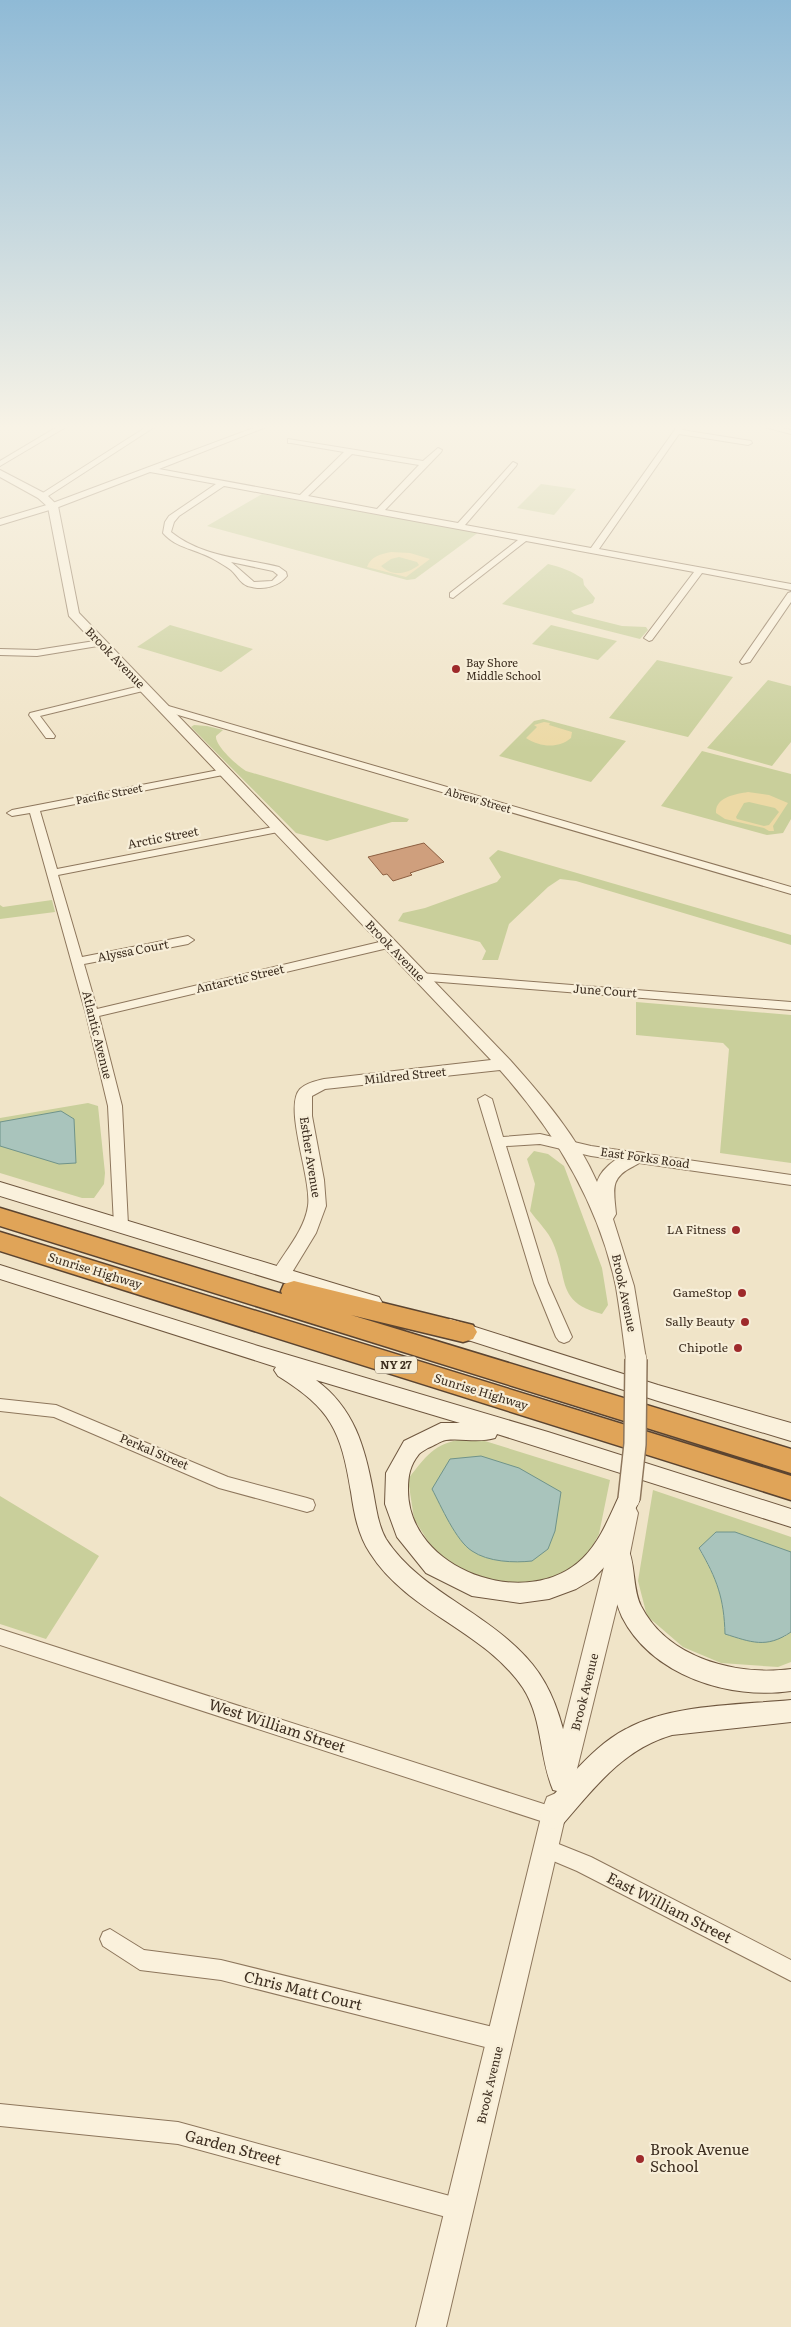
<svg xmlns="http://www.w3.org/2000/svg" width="791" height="2327" font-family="Literata,serif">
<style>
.green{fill:#c9cf9b}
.sand{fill:#ecd9a5;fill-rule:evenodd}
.water{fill:#a9c4bc;stroke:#6f938a}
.building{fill:#cf9f7d;stroke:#8d5f41}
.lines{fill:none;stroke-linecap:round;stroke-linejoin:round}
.minor-casing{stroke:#8d765c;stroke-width:2}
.tertiary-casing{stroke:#8d765c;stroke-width:2}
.secondary-casing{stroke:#6f573f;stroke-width:2}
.motorway-casing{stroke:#5b4430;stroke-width:3}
.minor{fill:#faf1dc;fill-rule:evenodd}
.tertiary{fill:#faf1dc;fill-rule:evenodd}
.secondary{fill:#faf1dc;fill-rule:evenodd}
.motorway{fill:#e0a458;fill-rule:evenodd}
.tertiary-bridge-casing{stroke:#8d765c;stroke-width:24;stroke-linecap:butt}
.tertiary-bridge{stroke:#faf1dc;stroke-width:21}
.poi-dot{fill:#9e2a2b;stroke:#f7eed8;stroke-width:2}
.labels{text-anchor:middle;stroke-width:4.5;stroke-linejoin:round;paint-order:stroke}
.far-poi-label{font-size:11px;fill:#3d2e20;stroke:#f7eed8;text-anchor:start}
.far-street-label{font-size:11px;fill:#3d2e20;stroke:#f7eed8}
.shield{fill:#f7eed8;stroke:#756857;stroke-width:1}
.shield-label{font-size:11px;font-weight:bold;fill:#3d2e20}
.street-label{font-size:12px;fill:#3d2e20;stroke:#f7eed8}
.poi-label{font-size:12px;fill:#3d2e20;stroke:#f7eed8;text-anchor:end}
.near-street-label{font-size:15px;fill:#3d2e20;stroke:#f7eed8}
.near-poi-label{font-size:15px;fill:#3d2e20;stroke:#f7eed8;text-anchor:start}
</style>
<rect width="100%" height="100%" fill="#f0e4c8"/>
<path class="green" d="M 541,484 L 576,489 L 554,515 L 517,508 Z
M 262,494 L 479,532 L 415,579 L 407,580 L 207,526 Z
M 548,564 C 561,567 572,571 583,579 L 584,585 L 595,598 L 593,603 L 571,611 L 574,614 L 622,626 L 646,627 L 648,630 L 640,639 L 502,604 Z
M 170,625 L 253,649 L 221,672 L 137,647 Z
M 551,625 L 617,641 L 598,660 L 532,644 Z
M 657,660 L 733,677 L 688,737 L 609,718 Z
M 768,680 L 791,686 L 791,742 L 772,766 L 707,748 Z
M 543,719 L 626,741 L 591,782 L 499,756 L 534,721 Z
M 194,725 L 207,726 L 223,730 L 216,736 C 215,746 238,766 246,771 L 409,819 L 407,822 L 392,822 L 327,841 L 296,833 L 191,727 Z
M 702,751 L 791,774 L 791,819 L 783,833 L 767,835 L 661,806 Z
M 498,850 L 791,935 L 791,945 L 576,881 L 560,879 L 548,887 L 509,924 L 498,960 L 482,960 L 486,951 L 480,942 L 398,921 L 403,913 L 425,908 L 497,882 L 501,877 L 489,858 Z
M 52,900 L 55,912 L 0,919 L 0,905 L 3,907 Z
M 636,1002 L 791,1015 L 791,1163 L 720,1153 L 729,1049 L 723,1043 L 636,1035 Z
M 88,1103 L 98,1106 L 105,1173 L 104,1184 L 94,1198 L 82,1198 L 0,1173 L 0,1118 Z
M 534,1151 L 548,1154 L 564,1166 L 602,1268 L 608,1305 L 602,1314 C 555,1302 569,1279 553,1243 C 549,1232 537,1221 530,1211 L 535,1184 L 527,1159 Z
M 472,1437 L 610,1480 L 599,1534 L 587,1556 L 571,1572 L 527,1588 L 469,1578 L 438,1557 L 414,1519 L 408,1479 C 430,1451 435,1443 472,1437 Z
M 653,1490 L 791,1537 L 791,1552 L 699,1549 C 717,1579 724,1598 725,1634 L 784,1637 L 791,1632 L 791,1662 L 778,1667 L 721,1663 L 683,1647 L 647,1616 L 638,1581 Z
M 0,1496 L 99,1556 L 46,1639 L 0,1624 Z"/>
<path class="sand" d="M 391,552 L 410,553 L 430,559 L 406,577 L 367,567 C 371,556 381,554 391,552 ZM 399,557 L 417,562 L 419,565 C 407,574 393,577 381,566 L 391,559 Z
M 544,722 L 550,723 L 549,725 L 572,732 L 571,738 C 558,749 540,747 526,738 L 537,727 L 534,725 Z
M 748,792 L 769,795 L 788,803 L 773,826 L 774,831 L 769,831 L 764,828 L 725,819 L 716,813 C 715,797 736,794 748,792 ZM 749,802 L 775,808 L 779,812 L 769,825 L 764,826 L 737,819 L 736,817 L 744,803 Z"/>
<path class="water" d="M 61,1111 L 74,1119 L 76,1163 L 59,1164 L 0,1146 L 0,1122 Z
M 481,1456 L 519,1468 L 561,1492 L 555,1531 L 548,1549 L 532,1561 C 514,1563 488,1562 472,1551 C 456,1541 441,1506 432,1489 L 450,1459 Z
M 716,1532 L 735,1532 L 791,1552 L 791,1632 C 766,1649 751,1642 725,1634 C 724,1598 717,1579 699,1548 Z"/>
<path class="building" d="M 424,843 L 444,862 L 410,873 L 412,875 L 393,881 L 387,874 L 383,875 L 368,857 Z"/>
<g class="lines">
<defs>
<path id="minor" d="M 62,424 L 71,424 L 0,466 L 0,461 Z
M 151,424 L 159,424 L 45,498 L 38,496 Z
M 264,424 L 274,424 L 159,469 L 300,495 L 344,452 L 291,443 L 288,443 L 288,439 L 423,461 L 438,448 L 442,450 L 441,452 L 385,510 L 458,523 L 513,462 L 517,464 L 516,466 L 465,525 L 591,548 L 679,424 L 686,424 L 682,430 L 751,441 L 752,443 L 748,445 L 679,434 L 599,549 L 791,584 L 791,590 L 702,573 L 652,640 L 649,641 L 644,638 L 694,572 L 526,541 L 453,598 L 450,597 L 450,593 L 518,540 L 224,486 L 179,516 L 174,522 L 171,532 C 202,557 242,558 279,567 L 286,572 L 287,576 C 279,586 265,590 252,587 C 241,586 238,576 231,570 C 226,566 220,563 215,560 C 197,549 177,549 163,533 L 165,522 L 169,516 L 216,484 L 150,472 L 56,508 L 0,525 L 0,519 L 50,504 ZM 352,454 L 419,465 L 377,509 L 308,496 ZM 231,562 L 273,571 L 278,575 L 272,581 L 254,582 Z
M 754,424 L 765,424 L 791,430 L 791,434 Z
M 791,592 L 791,602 L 750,662 L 742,664 L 740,662 L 788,593 Z
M 101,640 L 104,641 L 104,645 L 37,656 L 0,655 L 0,649 L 37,650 Z
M 144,685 L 147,686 L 147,690 L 40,716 L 55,736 L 54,738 L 46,738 L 29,715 L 30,713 Z
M 165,705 L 791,887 L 791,894 L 161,710 L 161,706 Z
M 224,769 L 228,770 L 228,774 L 40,811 L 57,869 L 278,826 L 283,829 L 278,832 L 58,875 L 82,957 L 188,936 L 194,940 L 188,944 L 84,964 L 97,1009 L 388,940 L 394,944 L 388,948 L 99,1016 L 122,1106 L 128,1225 L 126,1229 L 116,1229 L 114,1225 L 108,1106 L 86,1014 L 30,813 L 12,816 L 7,813 L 12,810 Z
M 420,973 L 791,1002 L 791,1010 L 416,980 L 414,977 L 416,974 Z
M 485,1095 L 492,1099 L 503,1137 L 540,1134 L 591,1146 L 791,1175 L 791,1185 L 591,1156 L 540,1144 L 506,1146 L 548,1283 L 572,1337 L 569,1341 L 564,1343 L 559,1341 L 556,1337 L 534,1283 L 478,1099 Z
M 0,1399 L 56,1405 L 228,1477 L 307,1498 L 313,1500 L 315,1505 L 313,1510 L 307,1512 L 219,1488 L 54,1417 L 0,1411 Z
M 0,1629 L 553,1807 L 560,1810 L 563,1816 L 560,1822 L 553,1825 L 0,1645 Z
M 546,1839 L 591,1857 L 791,1960 L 791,1981 L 577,1871 L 539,1855 L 536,1848 L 539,1841 Z
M 110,1929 L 144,1950 L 221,1960 L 501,2029 L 508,2033 L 512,2040 L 508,2047 L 501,2051 L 221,1980 L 140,1970 L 103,1946 L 100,1939 L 103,1932 Z
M 0,2104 L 178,2122 L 461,2199 L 469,2202 L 472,2210 L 469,2218 L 461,2221 L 178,2144 L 0,2126 Z"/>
<path id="tertiary" d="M 0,470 L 46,494 L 58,506 L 79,613 L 510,1060 C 543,1097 577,1136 597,1182 C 602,1166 627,1148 644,1153 L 647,1157 C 643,1162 639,1163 634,1166 C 609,1178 614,1190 616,1214 L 613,1219 L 634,1286 L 646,1359 L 643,1364 L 636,1366 L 629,1364 L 626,1359 C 623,1335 620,1311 616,1287 C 599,1204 555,1132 500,1070 L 325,1089 L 312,1096 L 312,1116 L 324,1180 L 326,1206 L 316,1233 L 288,1279 L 281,1281 L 274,1279 L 272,1274 C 284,1252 304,1232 308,1206 C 312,1179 283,1107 300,1089 C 306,1083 316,1081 324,1079 L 491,1060 L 69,616 L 48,507 L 38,498 L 0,477 Z
M 627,1504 L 635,1507 L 638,1513 L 630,1553 L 575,1777 L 572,1785 L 563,1788 L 554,1785 L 551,1777 L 619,1507 Z
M 556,1793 L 565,1797 L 568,1805 L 446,2327 L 416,2327 L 544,1805 L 547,1797 Z"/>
<path id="secondary" d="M 0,1182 L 379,1297 L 382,1302 L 379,1307 L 372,1310 L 0,1196 Z
M 0,1265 L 258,1346 L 548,1432 L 791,1509 L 791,1527 L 497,1434 L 495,1438 C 479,1443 462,1438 446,1440 C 440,1441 434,1446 428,1448 C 425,1450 421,1452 419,1454 C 410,1465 408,1476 408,1489 C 407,1570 528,1613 583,1558 C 601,1540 610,1515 621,1492 L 629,1490 L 637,1492 L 640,1499 L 619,1543 L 627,1546 C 636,1564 632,1587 641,1606 C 668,1659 737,1676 791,1669 L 791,1691 C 730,1700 652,1676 622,1617 C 614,1599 611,1581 609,1562 L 593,1579 L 576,1589 L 549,1599 L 520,1603 L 472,1596 L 426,1573 L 397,1537 L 385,1504 L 386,1473 L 404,1441 L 441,1423 L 460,1423 L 316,1380 C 354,1408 365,1447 373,1491 C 376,1507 378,1525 386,1539 C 404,1567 432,1586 459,1604 C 539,1657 555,1680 573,1773 C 589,1756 605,1740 626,1729 C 671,1704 739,1705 791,1700 L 791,1722 L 672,1735 C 623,1749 594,1788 562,1825 L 553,1829 L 544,1825 L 540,1816 L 544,1807 L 557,1791 L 553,1790 C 539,1757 543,1719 523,1688 C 484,1630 408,1613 370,1553 C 358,1535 354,1513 351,1492 C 341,1430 331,1409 278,1376 L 274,1370 L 276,1367 L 0,1279 Z
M 450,1319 L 658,1385 L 791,1423 L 791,1441 L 658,1401 L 443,1332 L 440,1327 L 443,1322 Z"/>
<path id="motorway" d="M 0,1208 L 282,1294 L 281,1291 L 284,1284 L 294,1281 L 473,1325 L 477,1332 L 473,1339 L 463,1342 L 351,1315 L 791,1449 L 791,1473 L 0,1226 Z
M 0,1232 L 791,1476 L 791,1500 L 0,1251 Z"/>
</defs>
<use href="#minor" class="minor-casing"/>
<use href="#tertiary" class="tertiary-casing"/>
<use href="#secondary" class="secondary-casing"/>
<use href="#motorway" class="motorway-casing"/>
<use href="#minor" class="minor"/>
<use href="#tertiary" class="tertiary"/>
<use href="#secondary" class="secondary"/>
<use href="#motorway" class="motorway"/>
<defs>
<path id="tertiary-bridge" d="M 629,1499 L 635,1444 L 636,1359"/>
</defs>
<use href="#tertiary-bridge" class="tertiary-bridge-casing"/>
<use href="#tertiary-bridge" class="tertiary-bridge"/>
</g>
<linearGradient id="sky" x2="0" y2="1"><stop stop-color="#8fbad6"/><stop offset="0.57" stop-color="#f8f3e6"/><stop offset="1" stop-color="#f8f3e6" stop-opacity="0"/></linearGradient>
<rect width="791" height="749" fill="url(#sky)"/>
<g class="poi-dot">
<circle cx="456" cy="669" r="5"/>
<circle cx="736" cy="1230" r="5"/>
<circle cx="742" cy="1293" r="5"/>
<circle cx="745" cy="1322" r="5"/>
<circle cx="738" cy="1348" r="5"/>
<circle cx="640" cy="2159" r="5"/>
</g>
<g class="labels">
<g class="far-poi-label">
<text x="466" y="667">Bay Shore<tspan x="466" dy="13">Middle School</tspan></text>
</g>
<g class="far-street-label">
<text transform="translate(109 794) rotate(-11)" y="4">Pacific Street</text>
<text transform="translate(478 800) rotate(16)" y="4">Abrew Street</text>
</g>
<rect class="shield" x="375" y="1356.5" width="42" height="17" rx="4"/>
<g class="shield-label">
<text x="396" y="1369">NY 27</text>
</g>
<g class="street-label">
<text transform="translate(115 658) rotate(46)" y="4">Brook Avenue</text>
<text transform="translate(163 838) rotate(-11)" y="4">Arctic Street</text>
<text transform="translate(133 951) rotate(-11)" y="4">Alyssa Court</text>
<text transform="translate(395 951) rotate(46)" y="4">Brook Avenue</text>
<text transform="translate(240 979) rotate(-13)" y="4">Antarctic Street</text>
<text transform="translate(605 991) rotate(4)" y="4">June Court</text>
<text transform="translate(97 1035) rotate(76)" y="4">Atlantic Avenue</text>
<text transform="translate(405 1076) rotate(-6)" y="4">Mildred Street</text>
<text transform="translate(310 1157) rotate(81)" y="4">Esther Avenue</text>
<text transform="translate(645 1158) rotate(8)" y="4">East Forks Road</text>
<text transform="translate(95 1271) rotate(17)" y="4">Sunrise Highway</text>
<text transform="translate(624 1293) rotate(78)" y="4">Brook Avenue</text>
<text transform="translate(481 1392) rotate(17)" y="4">Sunrise Highway</text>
<text transform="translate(154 1452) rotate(23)" y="4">Perkal Street</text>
<text transform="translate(585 1692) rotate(-76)" y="4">Brook Avenue</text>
<text transform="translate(490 2085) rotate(-77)" y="4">Brook Avenue</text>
</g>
<g class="poi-label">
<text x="726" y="1234">LA Fitness</text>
<text x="732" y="1297">GameStop</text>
<text x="735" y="1326">Sally Beauty</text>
<text x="728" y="1352">Chipotle</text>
</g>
<g class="near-street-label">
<text transform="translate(277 1726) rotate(18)" y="5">West William Street</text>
<text transform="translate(669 1908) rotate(27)" y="5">East William Street</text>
<text transform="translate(303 1991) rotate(14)" y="5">Chris Matt Court</text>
<text transform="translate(233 2148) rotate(15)" y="5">Garden Street</text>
</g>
<g class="near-poi-label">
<text x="650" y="2155">Brook Avenue<tspan x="650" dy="17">School</tspan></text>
</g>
</g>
</svg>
